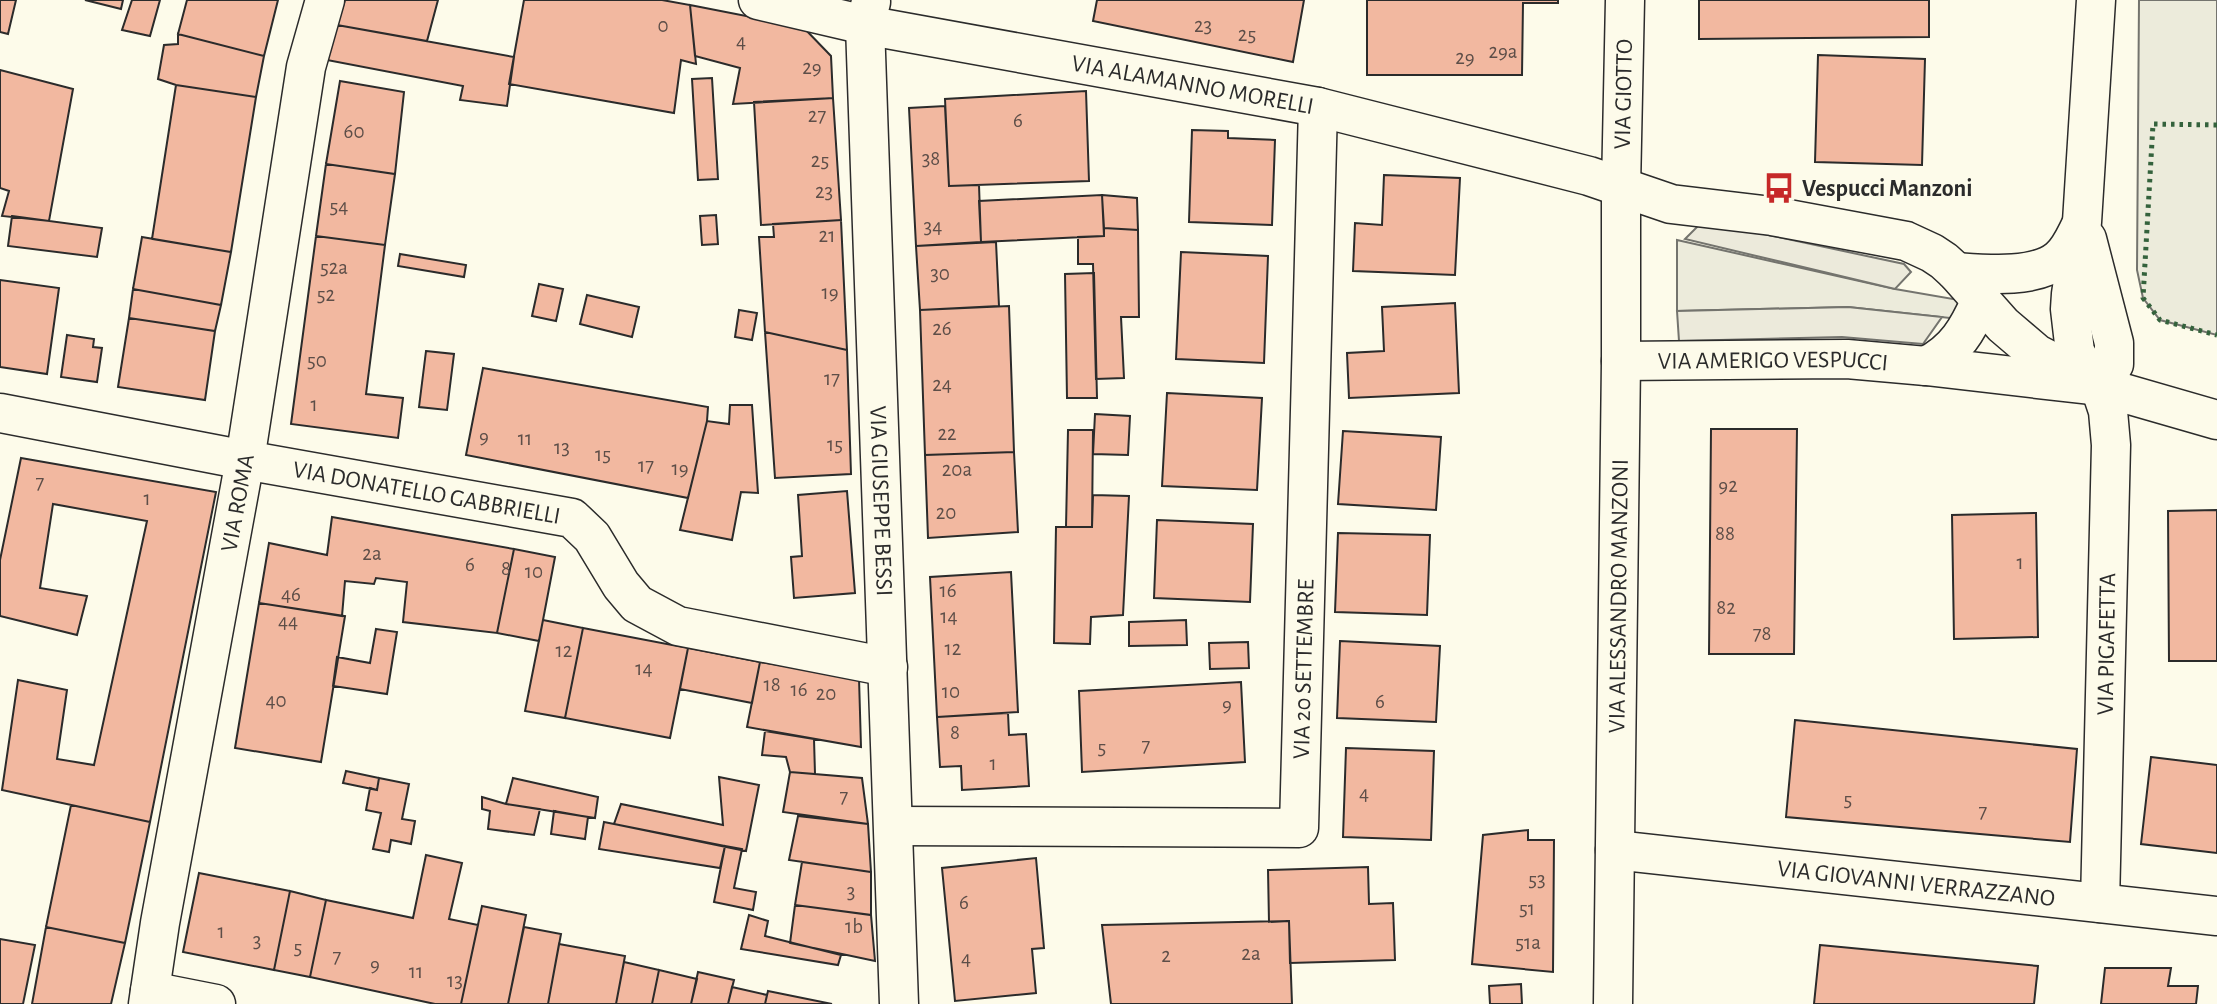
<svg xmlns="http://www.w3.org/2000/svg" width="2217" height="1004" font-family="'Alegreya Sans',sans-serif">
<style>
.green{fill:#ecebdb;stroke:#74746e;stroke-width:2}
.parking{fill:#eceadb;stroke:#74746e;stroke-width:2}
.building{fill:#f2b8a0;stroke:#2b2b2b;stroke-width:2}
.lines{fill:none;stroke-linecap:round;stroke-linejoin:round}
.street-casing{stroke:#2b2b2b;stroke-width:41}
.secondary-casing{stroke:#2b2b2b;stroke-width:41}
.street{stroke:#fdfbea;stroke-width:38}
.secondary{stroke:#fdfbea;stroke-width:38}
.hedge{stroke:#34623c;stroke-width:5;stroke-dasharray:3.5 5;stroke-linecap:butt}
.labels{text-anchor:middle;stroke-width:5;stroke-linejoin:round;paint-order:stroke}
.number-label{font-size:21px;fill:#5d4e48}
.street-label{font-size:24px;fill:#2b2b2b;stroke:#fdfbea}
.poi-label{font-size:24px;font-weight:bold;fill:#2b2b2b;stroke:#fdfbea;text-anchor:start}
</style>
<rect width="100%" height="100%" fill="#fdfbea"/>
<path class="green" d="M 2139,0 L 2217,0 L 2217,335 L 2160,320 L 2143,298 L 2137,270 Z
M 1677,240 L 1895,289 L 1959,300 L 1958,314 L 1950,318 L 1848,307 L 1677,311 Z"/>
<path class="parking" d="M 1703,221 L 1904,264 L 1911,272 L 1895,289 L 1685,239 Z
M 1848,307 L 1942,317 L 1923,344 L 1842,337 L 1679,341 L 1677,311 Z"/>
<path class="building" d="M 0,0 L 16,0 L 8,34 L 0,32 Z
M 85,0 L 123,0 L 121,9 Z
M 132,0 L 160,0 L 150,36 L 122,30 Z
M 187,0 L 278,0 L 264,56 L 178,34 Z
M 345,0 L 438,0 L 427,41 L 337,25 Z
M 524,0 L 662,0 L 690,5 L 696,64 L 681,60 L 674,113 L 509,84 Z
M 1097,0 L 1304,0 L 1293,62 L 1093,21 Z
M 1367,0 L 1558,0 L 1558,3 L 1523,3 L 1522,75 L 1367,75 Z
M 1699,0 L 1929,0 L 1929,37 L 1699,39 Z
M 690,5 L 803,27 L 831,56 L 833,98 L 733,104 L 740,68 L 695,56 Z
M 337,25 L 514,57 L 507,106 L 460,100 L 463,86 L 327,60 Z
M 178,34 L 264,56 L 256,97 L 176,85 L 158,79 L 164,45 L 178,44 Z
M 1818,55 L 1925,59 L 1922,165 L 1815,162 Z
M 0,70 L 73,89 L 49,221 L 2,216 L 9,191 L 0,188 Z
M 712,78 L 718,179 L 698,180 L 692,79 Z
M 340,81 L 404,92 L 395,174 L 326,164 Z
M 176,85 L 256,97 L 231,252 L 152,239 Z
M 1086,91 L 1089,181 L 949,186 L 945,99 Z
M 833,98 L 841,220 L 761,225 L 754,102 Z
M 945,106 L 949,186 L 979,185 L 981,242 L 916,246 L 909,108 Z
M 1192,130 L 1228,131 L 1228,138 L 1275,140 L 1272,225 L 1189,222 Z
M 326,164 L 395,174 L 385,245 L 316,236 Z
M 1384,175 L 1460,178 L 1455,275 L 1353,271 L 1355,223 L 1382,225 Z
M 1102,195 L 1137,198 L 1138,230 L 1104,228 Z
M 1102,195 L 1104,236 L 981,242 L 979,201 Z
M 716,215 L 718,244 L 702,245 L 700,216 Z
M 12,216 L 102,228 L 97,257 L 8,246 Z
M 841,220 L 847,350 L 765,332 L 759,237 L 774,237 L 773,224 Z
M 1104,228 L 1138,230 L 1139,317 L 1121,317 L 1124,378 L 1096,379 L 1093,264 L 1078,264 L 1078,237 L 1104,236 Z
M 316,236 L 385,245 L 366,394 L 403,398 L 398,438 L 291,424 Z
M 142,237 L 231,252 L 221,305 L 133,289 Z
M 996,242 L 999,306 L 920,310 L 916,246 Z
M 1181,252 L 1268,256 L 1264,363 L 1176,359 Z
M 400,254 L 466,265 L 464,277 L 398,266 Z
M 1094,273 L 1097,398 L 1067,398 L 1065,274 Z
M 0,280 L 59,288 L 47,374 L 0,367 Z
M 539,284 L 563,289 L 556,321 L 532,316 Z
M 133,289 L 221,305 L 215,331 L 129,318 Z
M 587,295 L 639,307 L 632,337 L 580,324 Z
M 1455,303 L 1459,393 L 1349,398 L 1347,353 L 1384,351 L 1382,307 Z
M 1009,306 L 1014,452 L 925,455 L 920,310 Z
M 739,310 L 757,313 L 752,340 L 735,337 Z
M 129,318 L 215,331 L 205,400 L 118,387 Z
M 765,332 L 847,350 L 851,474 L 775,478 Z
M 67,335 L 94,339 L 93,347 L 102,348 L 97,382 L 61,377 Z
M 426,351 L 454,354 L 447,410 L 419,407 Z
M 483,368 L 708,407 L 707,421 L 688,498 L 466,455 Z
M 1167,393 L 1262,398 L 1257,490 L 1162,486 Z
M 730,405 L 752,405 L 758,493 L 741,492 L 732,540 L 680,530 L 707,421 L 729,424 Z
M 1095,414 L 1130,416 L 1128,455 L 1093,454 Z
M 1711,429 L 1797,429 L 1794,654 L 1709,654 Z
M 1068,430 L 1093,430 L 1092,527 L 1066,527 Z
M 1343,431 L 1441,437 L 1436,510 L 1338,504 Z
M 1014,452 L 1018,532 L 928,538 L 925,455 Z
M 21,458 L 216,492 L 150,822 L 2,790 L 18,680 L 67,690 L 57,759 L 94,765 L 147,521 L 53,504 L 40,588 L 87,596 L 77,635 L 0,616 L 0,560 Z
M 847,491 L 855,593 L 794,598 L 791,557 L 802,556 L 798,495 Z
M 1093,495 L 1129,496 L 1123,615 L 1091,617 L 1090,644 L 1054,643 L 1056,527 L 1092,527 Z
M 2217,510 L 2217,661 L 2169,661 L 2168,511 Z
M 2036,513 L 2038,637 L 1954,639 L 1952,515 Z
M 332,517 L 514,549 L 497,633 L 403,622 L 407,582 L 376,578 L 374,584 L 345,581 L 342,616 L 259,603 L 269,543 L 327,555 Z
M 1157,520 L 1253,524 L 1250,602 L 1154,598 Z
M 1338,533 L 1430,535 L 1427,615 L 1335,612 Z
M 514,549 L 555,557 L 539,641 L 497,633 Z
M 1011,572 L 1018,712 L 937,717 L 930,577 Z
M 259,603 L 345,616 L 321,762 L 235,748 Z
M 543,620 L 583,628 L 565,718 L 525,711 Z
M 1186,620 L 1187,645 L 1129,646 L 1129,622 Z
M 583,628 L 688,648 L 670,738 L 565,718 Z
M 376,629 L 397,632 L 387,694 L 333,686 L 337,657 L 370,663 Z
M 1340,641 L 1440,646 L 1436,722 L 1337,718 Z
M 1248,642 L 1249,668 L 1210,669 L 1209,643 Z
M 688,648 L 760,662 L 752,703 L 680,689 Z
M 760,662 L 859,678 L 861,747 L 747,727 Z
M 1241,682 L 1245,762 L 1082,772 L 1079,691 Z
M 1008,713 L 1009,735 L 1026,734 L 1029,786 L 962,790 L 961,766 L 940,767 L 937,717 Z
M 1795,720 L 2077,749 L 2070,842 L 1786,817 Z
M 765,731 L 814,739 L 815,774 L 790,772 L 786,757 L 762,755 Z
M 1346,748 L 1434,751 L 1431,840 L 1343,837 Z
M 2151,757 L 2217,765 L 2217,853 L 2141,844 Z
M 346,771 L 379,778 L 377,790 L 343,783 Z
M 790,772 L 862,778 L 868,824 L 783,812 Z
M 719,777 L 759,785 L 746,851 L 614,824 L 621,804 L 723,825 Z
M 379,778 L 409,784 L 402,819 L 415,821 L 411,844 L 391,840 L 389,852 L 373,849 L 381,813 L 366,810 L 370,788 L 377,790 Z
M 513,778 L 598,797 L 595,818 L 506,804 Z
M 482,797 L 506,804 L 540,809 L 534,835 L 488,829 L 490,811 L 482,809 Z
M 71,805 L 150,822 L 125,943 L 46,927 Z
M 554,811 L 588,817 L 585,839 L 551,834 Z
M 798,816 L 868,824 L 871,872 L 789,860 Z
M 604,822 L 725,846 L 720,868 L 599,849 Z
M 1528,830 L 1528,840 L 1554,840 L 1553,972 L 1472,964 L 1483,835 Z
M 725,846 L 742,849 L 734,888 L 756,892 L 753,910 L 714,902 Z
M 426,855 L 462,863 L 449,919 L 478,925 L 461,1004 L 435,1004 L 310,977 L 326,900 L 413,918 Z
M 1036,858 L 1044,948 L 1032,949 L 1036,993 L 955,1001 L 942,868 Z
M 802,862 L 871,872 L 871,915 L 795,905 Z
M 1368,867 L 1369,904 L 1393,903 L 1395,960 L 1290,963 L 1289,921 L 1269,922 L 1268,870 Z
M 199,873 L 290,891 L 274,970 L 183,952 Z
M 290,891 L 326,900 L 310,977 L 274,970 Z
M 795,905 L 871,915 L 875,961 L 790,943 Z
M 482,906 L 526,915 L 508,1004 L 461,1004 Z
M 749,915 L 768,921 L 765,936 L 841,955 L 838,965 L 741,949 Z
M 1289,921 L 1292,1004 L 1111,1004 L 1102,925 Z
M 46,927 L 125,943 L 111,1004 L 32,1004 Z
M 524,927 L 561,934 L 548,1004 L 508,1004 Z
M 0,939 L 35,945 L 23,1004 L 0,1004 Z
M 559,944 L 625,956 L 616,1004 L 548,1004 Z
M 1820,945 L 2038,966 L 2034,1004 L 1814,1004 Z
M 624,962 L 659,970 L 652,1004 L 616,1004 Z
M 2105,968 L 2171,968 L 2168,986 L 2198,986 L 2196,1004 L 2101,1004 Z
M 659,970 L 697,979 L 691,1004 L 652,1004 Z
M 698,972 L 734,980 L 728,1004 L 691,1004 Z
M 1521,984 L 1522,1004 L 1490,1004 L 1489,986 Z
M 732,987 L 767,995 L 765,1004 L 728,1004 Z
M 768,991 L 832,1004 L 765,1004 Z"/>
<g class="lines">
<defs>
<g id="street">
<path id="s1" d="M 758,0 L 865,25 L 1318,107 L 1589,176 L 1671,204 L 1772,216 L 1906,241 L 1932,253 L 1944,261 L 1956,272 L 2003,325 L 2037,354 L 2099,386"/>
<path d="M 2096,0 L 2082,222 L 2071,294 L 2070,309 L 2075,352 L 2083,366 L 2099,386 L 2104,399 L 2108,411 L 2111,445 L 2100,903"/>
<path id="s2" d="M 871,2 L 865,25 L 899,1004"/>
<path d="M 2087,239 L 2114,343 L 2114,364 L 2099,386"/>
<path d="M 1956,272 C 1985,274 2035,279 2059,259 C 2069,251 2074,239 2080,227"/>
<path id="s3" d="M 1621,361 L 1847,359 L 1926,366 L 2099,386 L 2217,420"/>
<path d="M 1926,366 C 1956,351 1968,329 1981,300"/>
<path id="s4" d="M 0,413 L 245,460 L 572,518 L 592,537 L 621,585 L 637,604 L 678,626 L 888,667"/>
<path id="s5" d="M 894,826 L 1299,828 L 1318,107"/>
<path id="s6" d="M 1615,850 L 2217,916"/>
<path d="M 150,991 L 216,1004"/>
<path id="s7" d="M 1613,1004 L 1621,361 L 1621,188 L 1625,0"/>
</g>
<g id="secondary">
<path id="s8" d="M 148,1004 L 160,923 L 245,460 L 306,67 L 325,0"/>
</g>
</defs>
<use href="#street" class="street-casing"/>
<use href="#secondary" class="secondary-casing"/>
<use href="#street" class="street"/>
<use href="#secondary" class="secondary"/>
<path class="hedge" d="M 2217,125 L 2153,124 L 2143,298 L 2160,320 L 2217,335"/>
</g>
<defs>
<symbol id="bus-bare" viewBox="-9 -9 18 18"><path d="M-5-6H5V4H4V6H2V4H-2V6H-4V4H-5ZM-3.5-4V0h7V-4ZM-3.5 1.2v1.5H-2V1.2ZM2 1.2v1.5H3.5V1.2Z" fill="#c62828" stroke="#fdfbea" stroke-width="2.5" paint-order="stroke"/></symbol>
</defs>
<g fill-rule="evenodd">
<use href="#bus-bare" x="1757" y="166" width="44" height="44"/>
</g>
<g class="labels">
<g class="number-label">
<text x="663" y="32">0</text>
<text x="1203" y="32">23</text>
<text x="1247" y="41">25</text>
<text x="741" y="48">4</text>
<text x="1503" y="58">29a</text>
<text x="1465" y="64">29</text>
<text x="812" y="74">29</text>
<text x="817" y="122">27</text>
<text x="1018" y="127">6</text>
<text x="354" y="138">60</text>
<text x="931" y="165">38</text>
<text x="820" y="167">25</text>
<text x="824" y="198">23</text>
<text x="339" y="213">54</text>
<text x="933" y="233">34</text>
<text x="827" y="242">21</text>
<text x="334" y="274">52a</text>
<text x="940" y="280">30</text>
<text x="830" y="299">19</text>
<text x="326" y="301">52</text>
<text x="942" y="335">26</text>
<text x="317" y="367">50</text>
<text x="832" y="385">17</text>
<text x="942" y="391">24</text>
<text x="314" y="411">1</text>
<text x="947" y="440">22</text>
<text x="484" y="443">9</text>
<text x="525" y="445">11</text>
<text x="835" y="451">15</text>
<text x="562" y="454">13</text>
<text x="603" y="461">15</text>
<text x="646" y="472">17</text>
<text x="680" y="475">19</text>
<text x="957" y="476">20a</text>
<text x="40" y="489">7</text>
<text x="1728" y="492">92</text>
<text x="147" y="505">1</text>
<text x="946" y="519">20</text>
<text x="1725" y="540">88</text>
<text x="372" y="560">2a</text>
<text x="2020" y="569">1</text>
<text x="470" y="571">6</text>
<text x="506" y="575">8</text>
<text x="534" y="578">10</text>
<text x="948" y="597">16</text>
<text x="291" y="601">46</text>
<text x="1726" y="614">82</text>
<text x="949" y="623">14</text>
<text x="288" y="628">44</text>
<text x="1762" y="640">78</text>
<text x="953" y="655">12</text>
<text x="564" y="657">12</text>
<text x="644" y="675">14</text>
<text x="772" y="691">18</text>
<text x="799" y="696">16</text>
<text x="951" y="698">10</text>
<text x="826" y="700">20</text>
<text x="276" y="707">40</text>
<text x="1380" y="708">6</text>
<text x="1227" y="711">9</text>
<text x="955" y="739">8</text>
<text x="1146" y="752">7</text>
<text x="1102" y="754">5</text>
<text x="993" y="770">1</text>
<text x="1364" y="800">4</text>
<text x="844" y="803">7</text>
<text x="1848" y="806">5</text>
<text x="1983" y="818">7</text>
<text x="1537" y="886">53</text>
<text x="851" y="898">3</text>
<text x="964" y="909">6</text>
<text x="1527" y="915">51</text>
<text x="854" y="933">1b</text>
<text x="221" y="938">1</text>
<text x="257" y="947">3</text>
<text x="1528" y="949">51a</text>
<text x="298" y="954">5</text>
<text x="1251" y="960">2a</text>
<text x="1166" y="962">2</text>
<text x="337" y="963">7</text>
<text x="966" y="965">4</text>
<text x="375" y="971">9</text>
<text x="416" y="978">11</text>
<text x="455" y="987">13</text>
</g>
<g class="street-label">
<text dy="8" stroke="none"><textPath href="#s1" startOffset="443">VIA ALAMANNO MORELLI</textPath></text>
<text dy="8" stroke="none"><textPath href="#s7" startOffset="910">VIA GIOTTO</textPath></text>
<text dy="8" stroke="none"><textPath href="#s3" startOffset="152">VIA AMERIGO VESPUCCI</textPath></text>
<text dy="8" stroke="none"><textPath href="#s4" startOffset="434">VIA DONATELLO GABBRIELLI</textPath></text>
<text dy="8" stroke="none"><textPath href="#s8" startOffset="509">VIA ROMA</textPath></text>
<text dy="8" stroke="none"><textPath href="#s2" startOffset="500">VIA GIUSEPPE BESSI</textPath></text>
<text dy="8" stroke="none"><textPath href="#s7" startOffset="408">VIA ALESSANDRO MANZONI</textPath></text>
<text transform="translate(2106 644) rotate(-89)" y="8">VIA PIGAFETTA</text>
<text dy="8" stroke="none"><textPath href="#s5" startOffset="564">VIA 20 SETTEMBRE</textPath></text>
<text dy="8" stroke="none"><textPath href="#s6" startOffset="303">VIA GIOVANNI VERRAZZANO</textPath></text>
</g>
<g class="poi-label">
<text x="1802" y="196">Vespucci Manzoni</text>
</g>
</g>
</svg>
